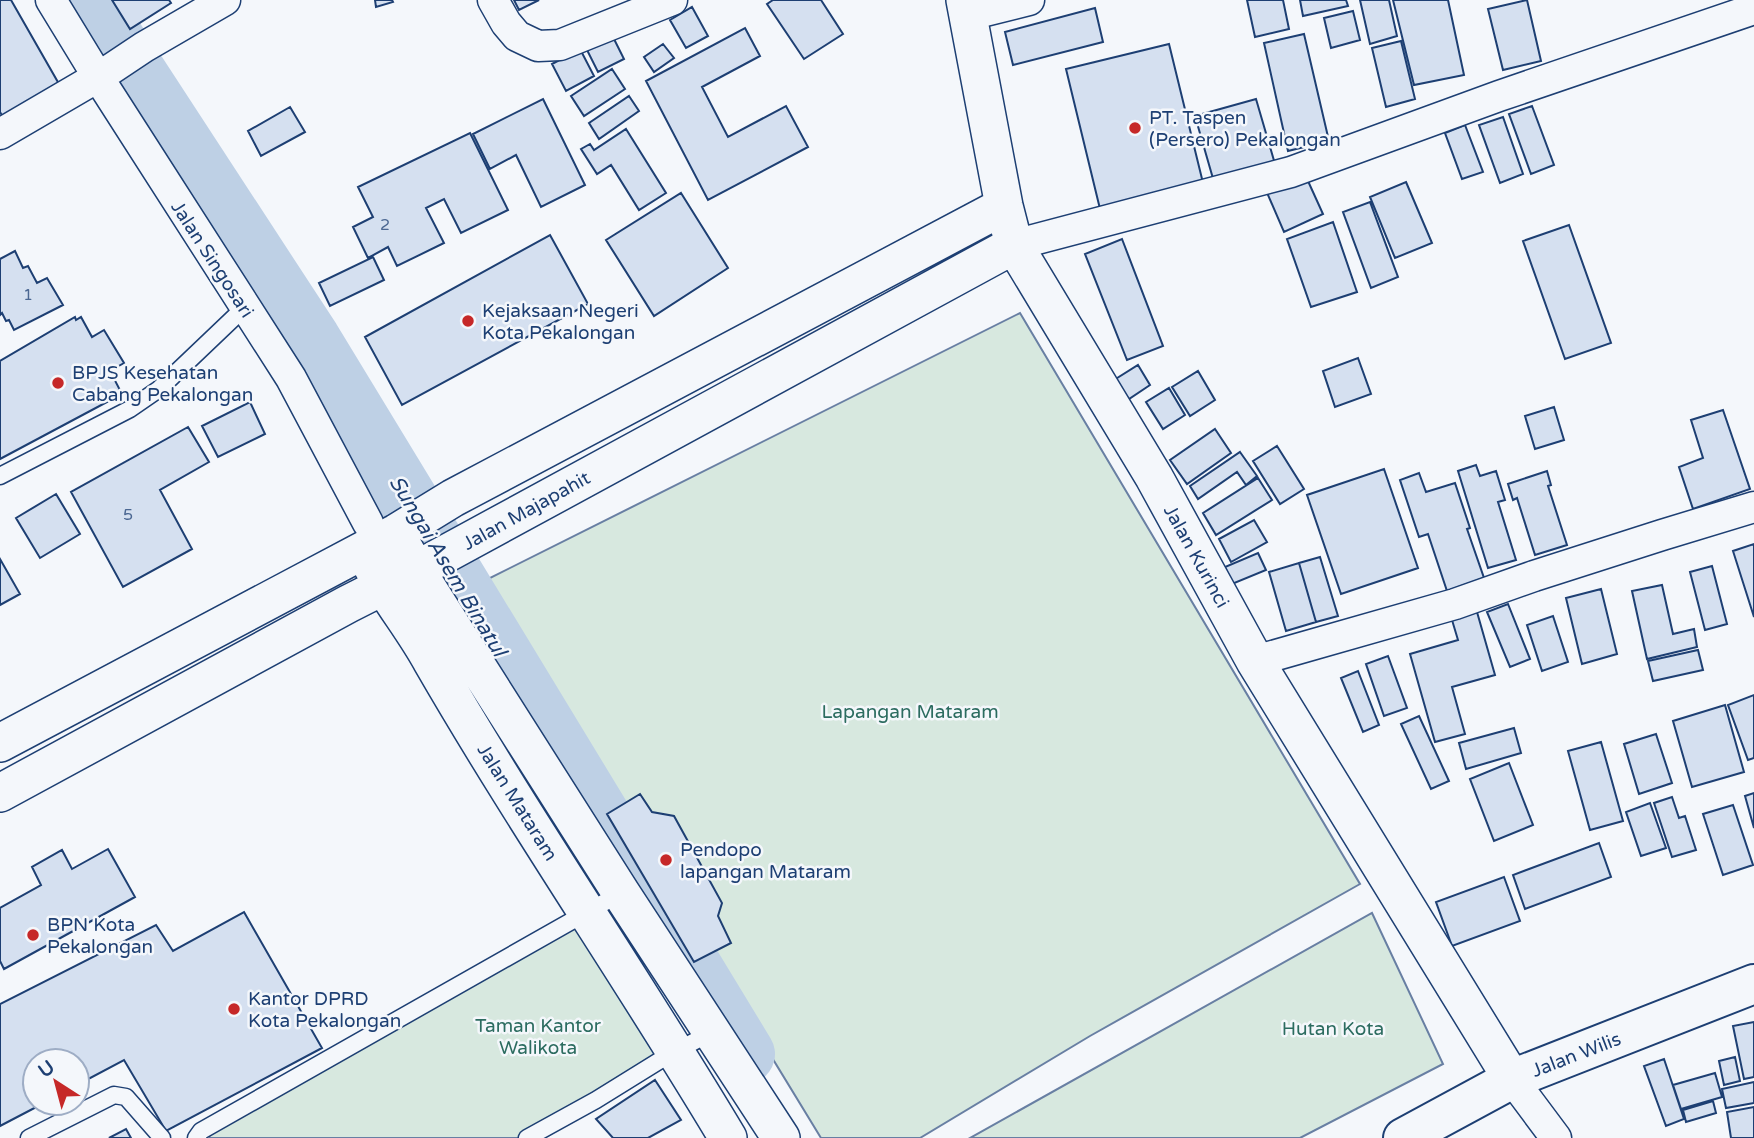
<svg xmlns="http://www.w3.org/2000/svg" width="1754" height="1138" font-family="'Varela Round',sans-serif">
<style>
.green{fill:#d7e8df;stroke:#687fa3;stroke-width:2}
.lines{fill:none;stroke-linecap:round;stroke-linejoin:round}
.river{stroke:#bed0e5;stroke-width:60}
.building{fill:#d5e0f0;stroke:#1d3f73;stroke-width:2}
.service-casing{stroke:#1d3f73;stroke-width:19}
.minor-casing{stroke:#1d3f73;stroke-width:33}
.tertiary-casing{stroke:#1d3f73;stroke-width:40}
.trunk-casing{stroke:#1d3f73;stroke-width:42}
.service{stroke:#f4f7fb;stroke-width:16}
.minor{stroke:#f4f7fb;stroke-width:30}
.tertiary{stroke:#f4f7fb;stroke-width:37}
.trunk{stroke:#f4f7fb;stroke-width:38}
.poi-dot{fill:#c62828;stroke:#f4f7fb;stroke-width:2.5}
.labels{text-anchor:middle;stroke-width:5;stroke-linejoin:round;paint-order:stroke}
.number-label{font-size:16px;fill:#4b6792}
.poi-label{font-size:19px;fill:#1d3f73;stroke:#f4f7fb;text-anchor:start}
.street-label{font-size:19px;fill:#1d3f73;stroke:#f4f7fb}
.park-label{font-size:19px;fill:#2c6c60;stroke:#f4f7fb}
.water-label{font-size:21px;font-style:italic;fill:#1d3f73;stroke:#f4f7fb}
</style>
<rect width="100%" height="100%" fill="#f4f7fb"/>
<path class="green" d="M 1020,313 L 1360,884 L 1090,1036 L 920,1138 L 821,1138 L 482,582 Z
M 587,913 L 676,1051 L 523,1138 L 210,1138 L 209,1136 L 232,1120 Z
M 1372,913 L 1443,1064 L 1300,1138 L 970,1138 Z"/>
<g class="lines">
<path class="river" d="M 91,0 L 119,46 L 311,340 L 745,1054"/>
</g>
<path class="building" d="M 0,0 L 11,0 L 63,91 L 7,124 L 0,112 Z
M 112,0 L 169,0 L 171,3 L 130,29 Z
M 375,0 L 392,0 L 393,2 L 376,7 Z
M 514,0 L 539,0 L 519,10 Z
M 773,0 L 821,0 L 843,34 L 804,59 L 767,4 Z
M 1247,0 L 1283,0 L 1289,29 L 1255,37 Z
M 1300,0 L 1346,0 L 1348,6 L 1303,16 Z
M 1360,0 L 1389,0 L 1397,36 L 1370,44 Z
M 1393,0 L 1448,0 L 1464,75 L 1414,85 Z
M 1527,0 L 1541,61 L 1503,70 L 1488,9 Z
M 692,7 L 708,36 L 686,48 L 670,20 Z
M 1095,8 L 1103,42 L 1013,65 L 1005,32 Z
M 1353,11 L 1360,40 L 1331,48 L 1324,18 Z
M 745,28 L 760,56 L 702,87 L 728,137 L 786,106 L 808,147 L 708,200 L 646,81 Z
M 1304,34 L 1329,141 L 1288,151 L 1264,43 Z
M 613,37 L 624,59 L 598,72 L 587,50 Z
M 1401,41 L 1415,99 L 1386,107 L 1372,48 Z
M 663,44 L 674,58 L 654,72 L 644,57 Z
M 1169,44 L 1204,187 L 1101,213 L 1066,69 Z
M 580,49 L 594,76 L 566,91 L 552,64 Z
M 612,69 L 625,89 L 584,116 L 571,96 Z
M 629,96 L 639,111 L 599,139 L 589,123 Z
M 543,99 L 585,185 L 541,207 L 516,155 L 490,169 L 473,134 Z
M 1256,99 L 1275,164 L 1214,182 L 1195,116 Z
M 1532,106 L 1554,165 L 1531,174 L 1509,114 Z
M 290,107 L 305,132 L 261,156 L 248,131 Z
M 1503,117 L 1523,174 L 1500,183 L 1479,125 Z
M 1465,125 L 1483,172 L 1462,179 L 1445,133 Z
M 626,129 L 666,193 L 639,210 L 611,165 L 597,174 L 581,149 L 590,144 L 594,150 Z
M 470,133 L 508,210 L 461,233 L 444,199 L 426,208 L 444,243 L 397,266 L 388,247 L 368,258 L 353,227 L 373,217 L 358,187 Z
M 1303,170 L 1323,214 L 1284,232 L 1265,188 Z
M 1406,182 L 1432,243 L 1395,258 L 1370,197 Z
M 681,193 L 728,268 L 654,316 L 606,240 Z
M 1370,202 L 1398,277 L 1371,288 L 1343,212 Z
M 1333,222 L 1357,292 L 1311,307 L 1287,239 Z
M 1569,225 L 1611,343 L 1565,359 L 1523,241 Z
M 550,235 L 588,304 L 402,405 L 365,337 Z
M 1122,239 L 1163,346 L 1127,360 L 1085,254 Z
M 15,251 L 23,268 L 28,266 L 37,283 L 47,278 L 63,305 L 14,330 L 9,320 L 6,321 L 2,313 L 0,315 L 0,259 Z
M 373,257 L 384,280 L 330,306 L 319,283 Z
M 75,317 L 76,320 L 81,317 L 92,337 L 104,330 L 124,363 L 110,371 L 122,394 L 0,459 L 0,361 Z
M 1358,358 L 1371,394 L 1335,407 L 1323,371 Z
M 1138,365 L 1150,385 L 1126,401 L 1114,380 Z
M 1198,371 L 1215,400 L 1190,416 L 1172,387 Z
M 1169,388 L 1185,415 L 1163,429 L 1146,402 Z
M 250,402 L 265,434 L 218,457 L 202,426 Z
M 1554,407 L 1564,440 L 1535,449 L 1525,416 Z
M 1723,410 L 1750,489 L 1693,509 L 1679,467 L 1703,458 L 1691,420 Z
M 188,427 L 209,462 L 160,490 L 192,549 L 123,587 L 71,492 Z
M 1215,429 L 1231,453 L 1187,484 L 1170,460 Z
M 1277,446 L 1304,489 L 1280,504 L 1253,461 Z
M 1240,452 L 1257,476 L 1246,485 L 1237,472 L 1198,499 L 1190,486 Z
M 1476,465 L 1480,476 L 1496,471 L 1505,500 L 1498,502 L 1516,560 L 1488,568 L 1458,471 Z
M 1384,469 L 1418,568 L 1341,594 L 1307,495 Z
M 1547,471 L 1551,485 L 1548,486 L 1567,545 L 1535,555 L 1517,498 L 1513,500 L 1508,484 Z
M 1419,473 L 1426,492 L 1455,483 L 1470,528 L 1467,529 L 1484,578 L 1447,591 L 1428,534 L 1419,537 L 1400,480 Z
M 1258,478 L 1272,500 L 1216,535 L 1203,513 Z
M 56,494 L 80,534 L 40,558 L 16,518 Z
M 1254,520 L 1267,542 L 1231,562 L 1219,539 Z
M 1754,544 L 1754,617 L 1733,551 Z
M 1258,553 L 1266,570 L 1232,584 L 1225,567 Z
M 1320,557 L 1338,616 L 1316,622 L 1299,563 Z
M 0,559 L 20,594 L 0,605 Z
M 1299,563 L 1316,622 L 1286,631 L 1269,572 Z
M 1712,566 L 1727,624 L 1705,630 L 1690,572 Z
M 1662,585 L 1673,634 L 1694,629 L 1697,647 L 1647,659 L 1632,591 Z
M 1601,589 L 1617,654 L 1582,664 L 1566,598 Z
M 1508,604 L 1530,659 L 1510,667 L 1487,612 Z
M 1477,612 L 1495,675 L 1452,687 L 1465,734 L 1435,742 L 1410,654 L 1458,640 L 1452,620 Z
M 1553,616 L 1568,662 L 1542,671 L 1527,625 Z
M 1698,650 L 1703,670 L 1653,681 L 1648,661 Z
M 1388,656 L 1407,708 L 1384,716 L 1366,664 Z
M 1358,671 L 1379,725 L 1363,732 L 1341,678 Z
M 1754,695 L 1754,758 L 1748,760 L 1728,705 Z
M 1725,705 L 1744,772 L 1692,787 L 1673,721 Z
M 1419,716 L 1449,781 L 1431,789 L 1401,724 Z
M 1514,728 L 1521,753 L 1466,769 L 1459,743 Z
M 1656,734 L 1672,783 L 1639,794 L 1624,744 Z
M 1601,742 L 1623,821 L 1590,830 L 1568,751 Z
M 1509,763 L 1533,825 L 1494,841 L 1470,779 Z
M 1754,793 L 1754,828 L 1745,796 Z
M 640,794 L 652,812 L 674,816 L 722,903 L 718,916 L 731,943 L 694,962 L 607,814 Z
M 1672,797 L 1679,818 L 1685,816 L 1696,850 L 1672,857 L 1654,803 Z
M 1650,803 L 1666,848 L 1641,856 L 1626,812 Z
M 1733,805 L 1753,865 L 1723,875 L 1703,814 Z
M 1599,843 L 1611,877 L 1525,909 L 1513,875 Z
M 108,849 L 135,897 L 4,969 L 0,961 L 0,908 L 41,885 L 32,867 L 62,850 L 72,869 Z
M 1504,877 L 1520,921 L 1452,946 L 1436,902 Z
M 244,912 L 322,1048 L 166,1131 L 124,1060 L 77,1085 L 77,1061 L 35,1061 L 35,1103 L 44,1103 L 0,1126 L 0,1004 L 156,925 L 173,951 Z
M 1754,1022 L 1754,1077 L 1744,1079 L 1733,1026 Z
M 1735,1057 L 1740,1081 L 1724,1085 L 1719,1061 Z
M 1664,1059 L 1684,1119 L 1666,1126 L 1644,1066 Z
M 1715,1073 L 1722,1097 L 1681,1109 L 1673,1085 Z
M 655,1080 L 681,1120 L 648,1138 L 613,1138 L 596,1119 Z
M 1754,1082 L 1754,1103 L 1726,1108 L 1722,1089 Z
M 1713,1101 L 1716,1113 L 1686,1122 L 1683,1110 Z
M 1754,1107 L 1754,1138 L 1731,1138 L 1727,1112 Z
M 126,1129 L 131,1138 L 109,1138 Z"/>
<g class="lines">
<defs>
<path id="service" d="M 0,476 L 130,409 L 159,389 L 244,308
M 29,1138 L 114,1095 L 126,1097 L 162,1138
M 196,1138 L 201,1131 L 621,893
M 527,1138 L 596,1100 L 667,1056 L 712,1032"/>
<path id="minor" d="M 51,0 L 98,77 L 291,378 L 368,523
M 493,0 L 506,23 L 517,36 L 538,46 L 560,45 L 672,0
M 969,15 L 1029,0
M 0,134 L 108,71 L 144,47 L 225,0
M 1014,245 L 1291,172 L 1499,96 L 1754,9
M 1255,661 L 1455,604 L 1534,576 L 1662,535 L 1754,507
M 1512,1079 L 1556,1138"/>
<path id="tertiary" d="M 965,0 L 1004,206 L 1014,245 L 1154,477 L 1255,661 L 1512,1079
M 405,550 L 416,570 L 621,893 L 781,1138
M 372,566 C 389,599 413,627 431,660 C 525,823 632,977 728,1138
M 0,743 L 396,533 L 453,498 L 1004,206
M 0,793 L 348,604 L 429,563 L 1014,245"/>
<path id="trunk" d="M 1403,1138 L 1512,1079 L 1754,984"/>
</defs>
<use href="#service" class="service-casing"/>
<use href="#minor" class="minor-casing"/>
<use href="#tertiary" class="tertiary-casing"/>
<use href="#trunk" class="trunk-casing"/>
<use href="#service" class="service"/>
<use href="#minor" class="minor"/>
<use href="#tertiary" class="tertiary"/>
<use href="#trunk" class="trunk"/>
</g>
<g class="poi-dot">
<circle cx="1135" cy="128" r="7"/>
<circle cx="468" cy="321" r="7"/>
<circle cx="58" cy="383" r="7"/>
<circle cx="666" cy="860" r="7"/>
<circle cx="33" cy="935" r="7"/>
<circle cx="234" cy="1009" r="7"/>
</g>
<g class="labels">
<g class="number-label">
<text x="385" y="230">2</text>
<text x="28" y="300">1</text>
<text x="128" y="520">5</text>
</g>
<g class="poi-label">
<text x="1149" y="124">PT. Taspen<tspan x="1149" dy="22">(Persero) Pekalongan</tspan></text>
<text x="482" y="317">Kejaksaan Negeri<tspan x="482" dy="22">Kota Pekalongan</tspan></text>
<text x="72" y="379">BPJS Kesehatan<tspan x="72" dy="22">Cabang Pekalongan</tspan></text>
<text x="680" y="856">Pendopo<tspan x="680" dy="22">lapangan Mataram</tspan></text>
<text x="47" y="931">BPN Kota<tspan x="47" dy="22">Pekalongan</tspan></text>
<text x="248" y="1005">Kantor DPRD<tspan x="248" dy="22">Kota Pekalongan</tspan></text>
</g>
<g class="street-label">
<text transform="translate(213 259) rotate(57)" y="7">Jalan Singosari</text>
<text transform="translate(526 510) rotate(-29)" y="7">Jalan Majapahit</text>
<text transform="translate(1197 556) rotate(61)" y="7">Jalan Kurinci</text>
<text transform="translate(518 802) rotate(58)" y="7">Jalan Mataram</text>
<text transform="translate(1576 1054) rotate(-21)" y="7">Jalan Wilis</text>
</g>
<g class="park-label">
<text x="910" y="718">Lapangan Mataram</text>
<text x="538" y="1032">Taman Kantor<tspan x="538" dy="22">Walikota</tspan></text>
<text x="1333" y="1035">Hutan Kota</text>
</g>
<g class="water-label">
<text transform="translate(448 566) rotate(59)" y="7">Sungai Asem Binatul</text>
</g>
</g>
<g transform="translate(56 1082) rotate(324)"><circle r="33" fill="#f4f7fb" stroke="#9eadc5" stroke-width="2"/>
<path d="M0-5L12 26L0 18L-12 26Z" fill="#c62828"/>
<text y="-10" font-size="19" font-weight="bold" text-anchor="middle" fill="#1d3f73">U</text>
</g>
</svg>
